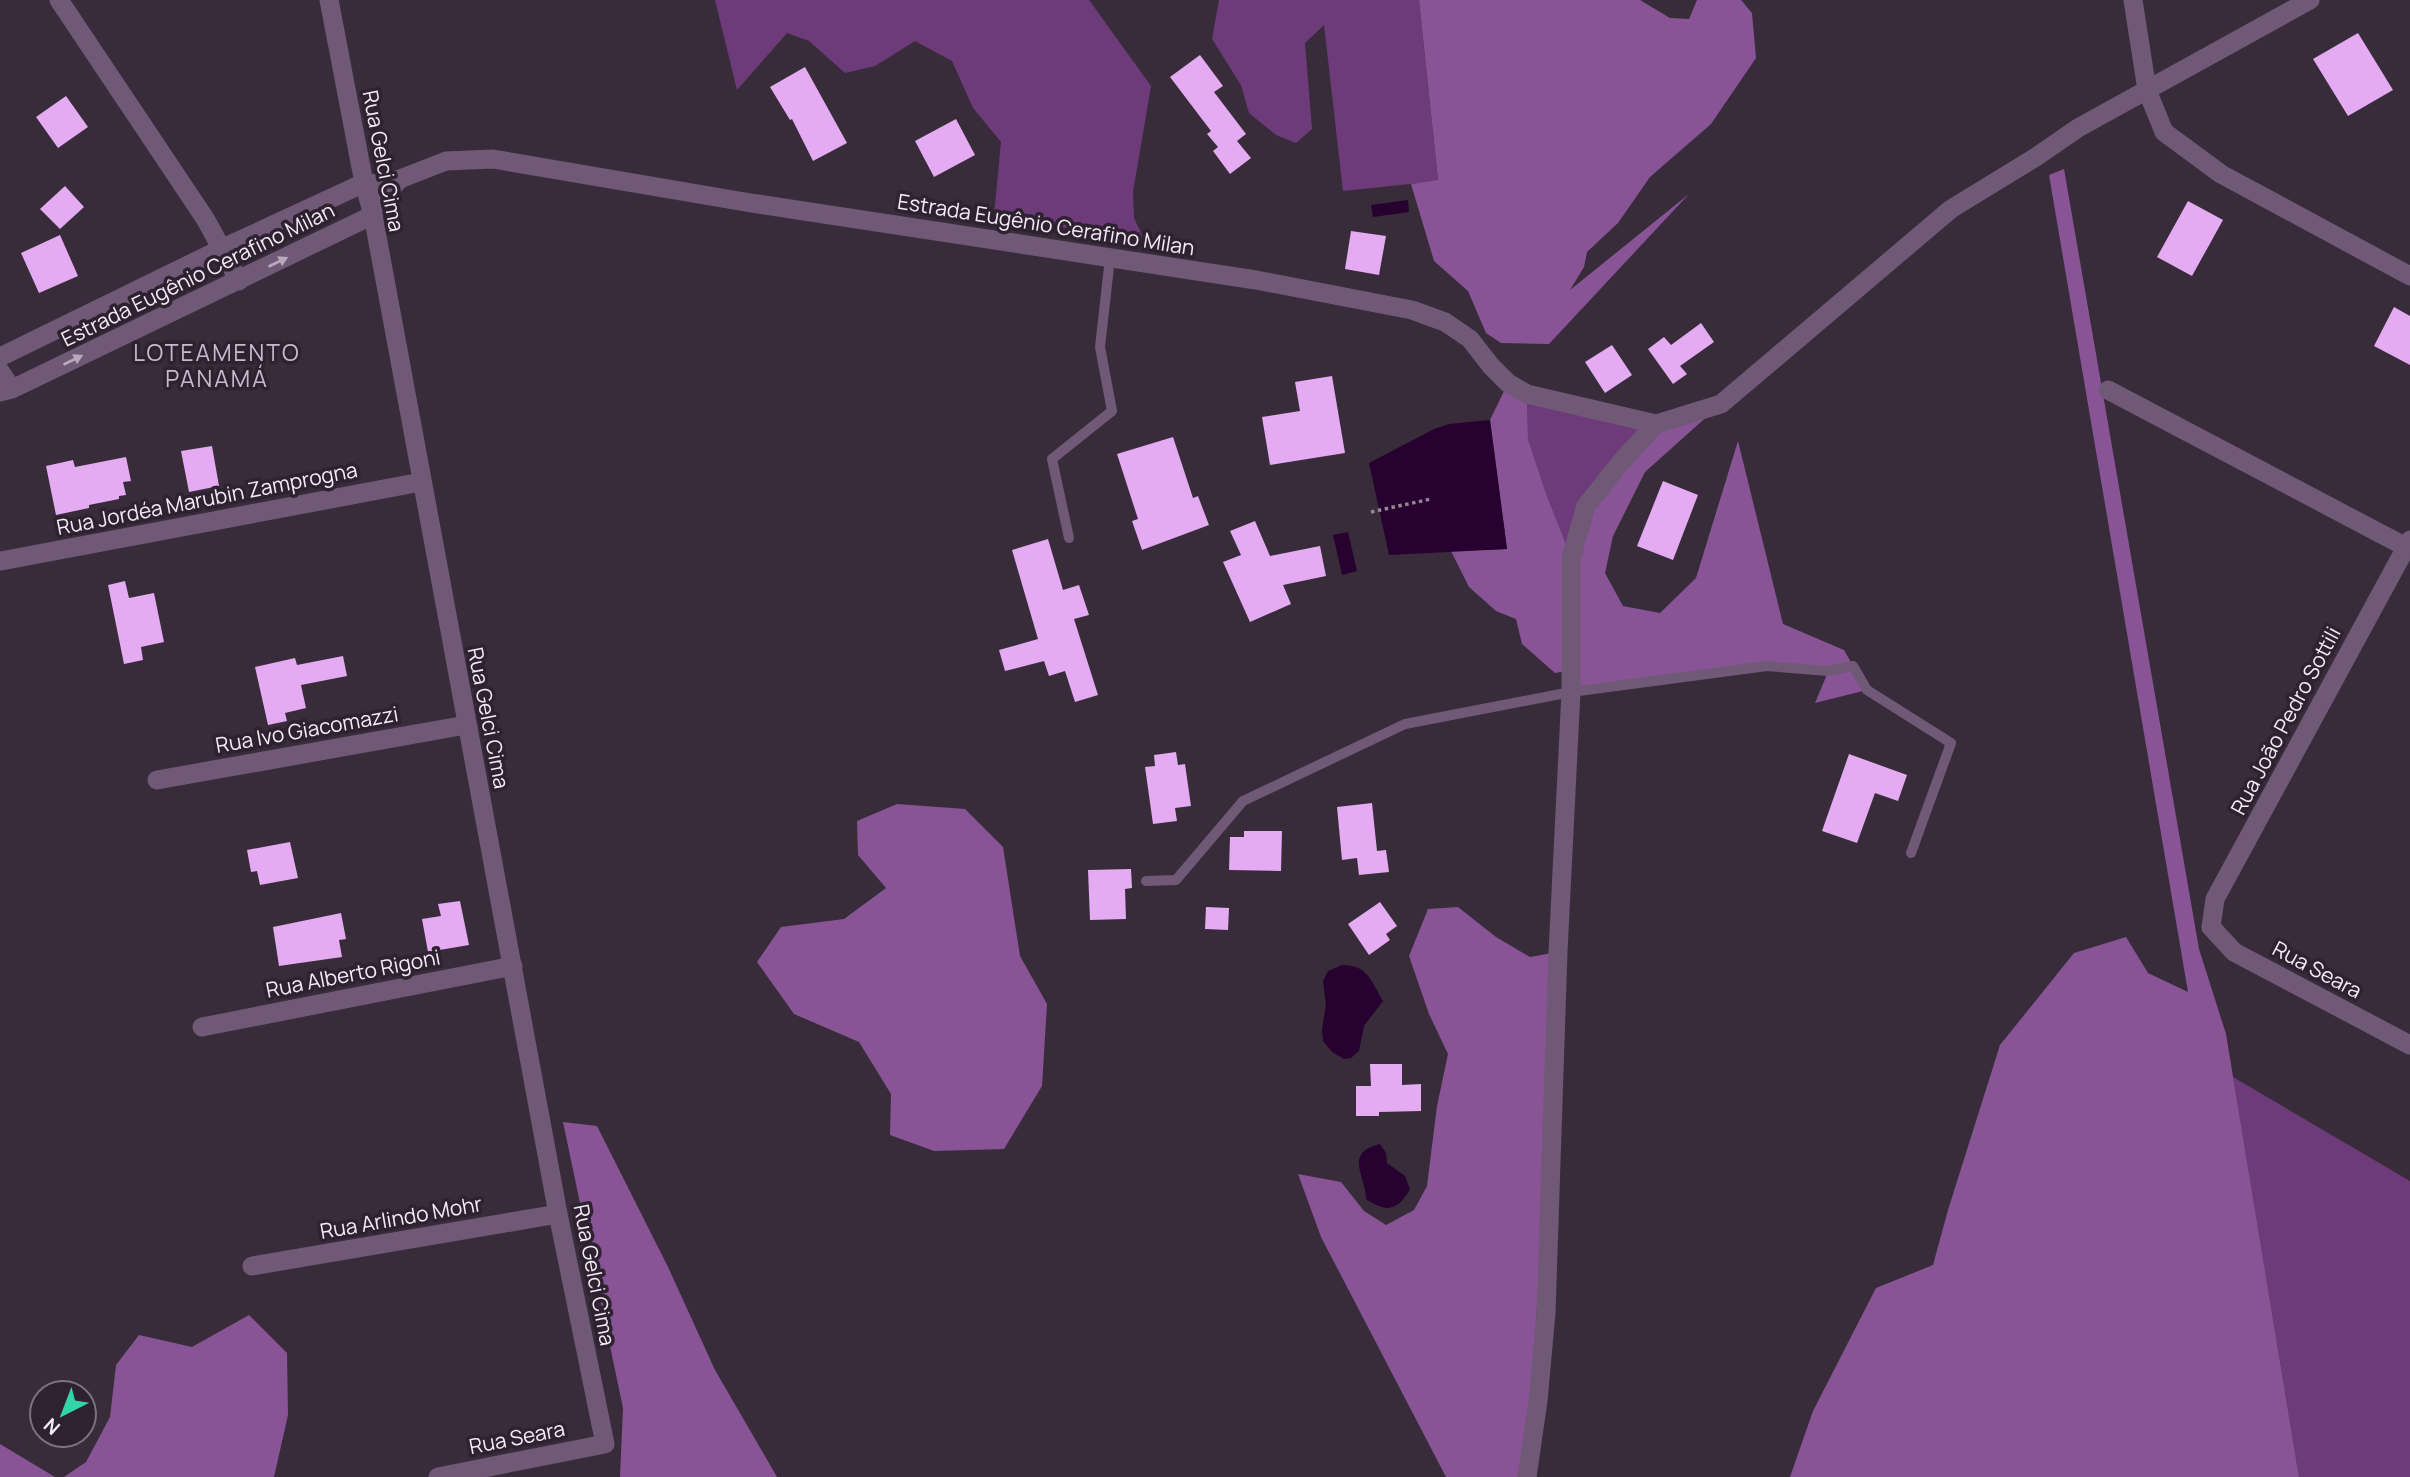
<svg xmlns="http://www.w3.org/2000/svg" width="2410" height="1477" font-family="Manrope,sans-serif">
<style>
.green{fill:#6e3b7a}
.forest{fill:#885496}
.water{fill:#27012f}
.building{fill:#e4abf2}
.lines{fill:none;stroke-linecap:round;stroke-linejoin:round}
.path{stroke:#938995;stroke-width:3.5;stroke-dasharray:3.5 3.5;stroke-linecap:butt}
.service{stroke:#705976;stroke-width:10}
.minor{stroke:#705976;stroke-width:19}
.oneway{fill:#b8a9bc}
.labels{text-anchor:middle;stroke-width:7;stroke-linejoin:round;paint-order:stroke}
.street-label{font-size:21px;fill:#f3ebf5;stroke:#2e2231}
.neighbourhood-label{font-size:23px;letter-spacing:2px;fill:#c8b9cc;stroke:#2e2231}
</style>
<rect width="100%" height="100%" fill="#382c3b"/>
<path class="green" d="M 715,0 L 1089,0 L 1151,86 L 1133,192 L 1134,218 L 1145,242 L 994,215 L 1001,142 L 973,108 L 952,61 L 915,41 L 875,66 L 845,73 L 809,41 L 787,33 L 737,90 Z
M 1219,0 L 1419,0 L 1438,181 L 1343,191 L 1324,25 L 1305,43 L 1312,129 L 1296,143 L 1276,135 L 1249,113 L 1241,85 L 1212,39 Z
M 1527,394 L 1656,424 L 1571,558 L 1547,496 L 1528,439 Z
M 2233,1077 L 2410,1181 L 2410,1477 L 2299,1477 Z"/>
<path class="forest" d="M 1419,0 L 1640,0 L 1670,18 L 1689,19 L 1697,0 L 1741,0 L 1752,13 L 1756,58 L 1711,124 L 1650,177 L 1618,223 L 1587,252 L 1584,267 L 1570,290 L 1689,194 L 1549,344 L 1501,343 L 1486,333 L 1468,291 L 1434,261 L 1411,184 L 1438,180 Z
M 2064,169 L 2199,949 L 2226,1034 L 2299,1477 L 1790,1477 L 1813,1411 L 1876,1288 L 1933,1265 L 1948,1210 L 2000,1045 L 2074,953 L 2126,937 L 2148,973 L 2188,992 L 2049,175 Z
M 1508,383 L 1527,394 L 1528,439 L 1547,496 L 1571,557 L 1586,506 L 1656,424 L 1721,404 L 1645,472 L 1613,536 L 1605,573 L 1623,606 L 1660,613 L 1696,578 L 1738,441 L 1783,624 L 1844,650 L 1867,690 L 1815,703 L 1828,672 L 1767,666 L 1571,692 L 1571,670 L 1555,673 L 1522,644 L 1516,619 L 1496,611 L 1469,587 L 1451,551 L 1507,549 L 1490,420 Z
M 897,804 L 965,809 L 1003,847 L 1020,956 L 1047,1004 L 1042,1086 L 1004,1149 L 934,1151 L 890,1135 L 891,1094 L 859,1042 L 794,1014 L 757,962 L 781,927 L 844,919 L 886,888 L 858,855 L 857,821 Z
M 1458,907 L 1496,937 L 1530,957 L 1558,952 L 1527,1477 L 1446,1477 L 1321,1237 L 1298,1174 L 1341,1182 L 1364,1211 L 1386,1225 L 1414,1210 L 1427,1186 L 1437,1106 L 1448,1054 L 1429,1014 L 1409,956 L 1428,909 Z
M 563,1122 L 597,1126 L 668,1267 L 715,1370 L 777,1477 L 620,1477 L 623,1408 Z
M 249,1315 L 287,1353 L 288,1415 L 274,1477 L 64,1477 L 86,1462 L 110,1417 L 116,1365 L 139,1335 L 192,1347 Z
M 0,1444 L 55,1477 L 0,1477 Z"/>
<path class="water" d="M 1408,200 L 1409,212 L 1373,217 L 1371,205 Z
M 1490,420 L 1507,549 L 1389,555 L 1369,463 L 1434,429 L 1449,424 Z
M 1348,532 L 1357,571 L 1342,575 L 1333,535 Z
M 1342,965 C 1368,965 1371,981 1383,1001 L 1364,1026 L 1359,1051 L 1351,1058 L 1344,1059 L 1332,1052 L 1323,1041 L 1322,1029 L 1326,1005 L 1323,981 L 1328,971 Z
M 1380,1144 L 1386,1153 L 1387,1163 L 1405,1176 L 1410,1189 C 1398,1211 1386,1213 1366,1199 C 1366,1176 1343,1153 1380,1144 Z"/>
<path class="building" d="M 2358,33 L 2393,90 L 2348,116 L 2313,59 Z
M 1200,55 L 1223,86 L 1214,92 L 1246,134 L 1237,141 L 1251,158 L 1230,174 L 1213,151 L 1218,147 L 1207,134 L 1211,131 L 1170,77 Z
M 805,67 L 847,143 L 813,161 L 792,119 L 790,120 L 770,87 Z
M 66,96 L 88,127 L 58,148 L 36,117 Z
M 956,119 L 975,155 L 934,177 L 915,141 Z
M 65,186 L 84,207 L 60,229 L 40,209 Z
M 2188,201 L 2223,220 L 2192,276 L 2157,257 Z
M 1351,231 L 1386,236 L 1379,275 L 1345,269 Z
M 60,235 L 78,276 L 39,293 L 21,253 Z
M 2394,307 L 2410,316 L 2410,365 L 2374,346 Z
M 1701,323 L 1714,342 L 1680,366 L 1687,374 L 1673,384 L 1648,349 L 1664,337 L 1671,345 Z
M 1612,345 L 1632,375 L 1605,393 L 1585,362 Z
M 1332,376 L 1345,453 L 1270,465 L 1262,417 L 1300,411 L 1295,382 Z
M 1173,437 L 1193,498 L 1198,496 L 1209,525 L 1142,550 L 1132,521 L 1138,519 L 1117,454 Z
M 212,446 L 219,486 L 189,492 L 181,451 Z
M 126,457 L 131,481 L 123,482 L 126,495 L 119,496 L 119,499 L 89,505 L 89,508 L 56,515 L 46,466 L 73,460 L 75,467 Z
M 1663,481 L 1698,495 L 1673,560 L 1637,546 Z
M 1255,521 L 1270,556 L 1320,546 L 1326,576 L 1283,585 L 1291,604 L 1250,622 L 1223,562 L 1241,555 L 1230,531 Z
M 1048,539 L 1063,590 L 1079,585 L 1089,615 L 1074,619 L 1098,695 L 1075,702 L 1065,671 L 1049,676 L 1044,661 L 1005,671 L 999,650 L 1038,639 L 1012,550 Z
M 125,581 L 129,598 L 154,593 L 164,642 L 141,647 L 143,660 L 124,664 L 108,585 Z
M 343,656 L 347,676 L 301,685 L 306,708 L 285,713 L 287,721 L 268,725 L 255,667 L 295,658 L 297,665 Z
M 1176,752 L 1178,765 L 1185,764 L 1191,806 L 1175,808 L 1177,821 L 1153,824 L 1145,767 L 1155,766 L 1154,755 Z
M 1849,754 L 1907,775 L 1898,801 L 1875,793 L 1857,843 L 1822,831 Z
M 1372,803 L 1377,851 L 1386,850 L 1389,872 L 1359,875 L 1357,858 L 1342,860 L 1337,807 Z
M 1244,831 L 1282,831 L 1281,871 L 1229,870 L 1230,837 L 1244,837 Z
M 290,842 L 298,878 L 260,885 L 257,871 L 251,872 L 247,850 Z
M 1131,869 L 1132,888 L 1125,889 L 1126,919 L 1090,920 L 1088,870 Z
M 460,901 L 469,945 L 428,952 L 422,919 L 441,916 L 438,904 Z
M 1380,902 L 1397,926 L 1386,934 L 1390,940 L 1369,955 L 1348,924 Z
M 1206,907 L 1229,908 L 1228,930 L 1205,929 Z
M 341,913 L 346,939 L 339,940 L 342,957 L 279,966 L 273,927 Z
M 1370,1064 L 1402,1064 L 1402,1085 L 1421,1084 L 1421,1111 L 1379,1112 L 1379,1116 L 1356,1116 L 1356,1086 L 1371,1086 Z"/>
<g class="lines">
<path class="path" d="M 1371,512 L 1431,499"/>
<path class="service" d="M 1069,538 L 1052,459 L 1112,411 L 1100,347 L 1110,258
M 1146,881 L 1176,880 L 1243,801 L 1405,724 L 1571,692 L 1767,666 L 1828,671 L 1853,666 L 1867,690 L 1951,743 L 1911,853"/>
<path class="minor" d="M 59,0 L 206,220 L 239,281
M 329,0 L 364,183 L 373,215 L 558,1214 L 605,1444 L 438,1477
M 2133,0 L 2147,90 L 2164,132 L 2221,174 L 2410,276
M 0,357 L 221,249 L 364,183 L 379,184 L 400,179 L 446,161 L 493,159 L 751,203 L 1256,280 L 1412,310 L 1445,322 L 1470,339 L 1491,366 L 1508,383 L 1527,394 L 1656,424
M 0,371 L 12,389
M 2108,390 L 2406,547
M 0,392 L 12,389 L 373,215 L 384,195 L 400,179
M 2410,540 L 2215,899 L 2211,927 L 2234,952 L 2410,1045
M 1,561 L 421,482
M 157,780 L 466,725
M 202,1027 L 513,966
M 252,1266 L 558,1214
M 1527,1477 L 1538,1401 L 1546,1313 L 1558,952 L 1571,692 L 1571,558 L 1586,506 L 1621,462 L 1656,424 L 1721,404 L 1951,209 L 2036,157 L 2078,128 L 2310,0"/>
</g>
<defs><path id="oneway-solid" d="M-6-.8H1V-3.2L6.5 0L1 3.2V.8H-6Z" transform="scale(1.75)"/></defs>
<g class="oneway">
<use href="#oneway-solid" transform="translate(278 262) rotate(-26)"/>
<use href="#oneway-solid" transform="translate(73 360) rotate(-26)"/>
</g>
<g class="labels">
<g class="street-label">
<text transform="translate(383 161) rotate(79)" y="7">Rua Gelci Cima</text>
<text transform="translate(1046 225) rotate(9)" y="7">Estrada Eugênio Cerafino Milan</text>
<text transform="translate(198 275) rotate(-26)" y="7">Estrada Eugênio Cerafino Milan</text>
<text transform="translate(207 499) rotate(-11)" y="7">Rua Jordéa Marubin Zamprogna</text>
<text transform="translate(488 718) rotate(79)" y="7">Rua Gelci Cima</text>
<text transform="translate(2286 721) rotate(-62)" y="7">Rua João Pedro Sottili</text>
<text transform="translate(307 730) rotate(-10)" y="7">Rua Ivo Giacomazzi</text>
<text transform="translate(2317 970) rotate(28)" y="7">Rua Seara</text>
<text transform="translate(353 974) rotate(-11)" y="7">Rua Alberto Rigoni</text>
<text transform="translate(401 1218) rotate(-10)" y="7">Rua Arlindo Mohr</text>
<text transform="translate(594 1275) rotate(79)" y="7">Rua Gelci Cima</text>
<text transform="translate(517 1438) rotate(-11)" y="7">Rua Seara</text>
</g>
<g class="neighbourhood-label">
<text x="217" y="361">LOTEAMENTO<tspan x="217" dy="26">PANAMÁ</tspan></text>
</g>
</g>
<g transform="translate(63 1414) rotate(222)"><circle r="33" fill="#2e2231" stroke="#7d727f" stroke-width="2"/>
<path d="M0-5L12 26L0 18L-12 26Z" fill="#33d4a8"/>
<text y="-10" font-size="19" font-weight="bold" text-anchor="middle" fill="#f3ebf5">N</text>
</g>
</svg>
